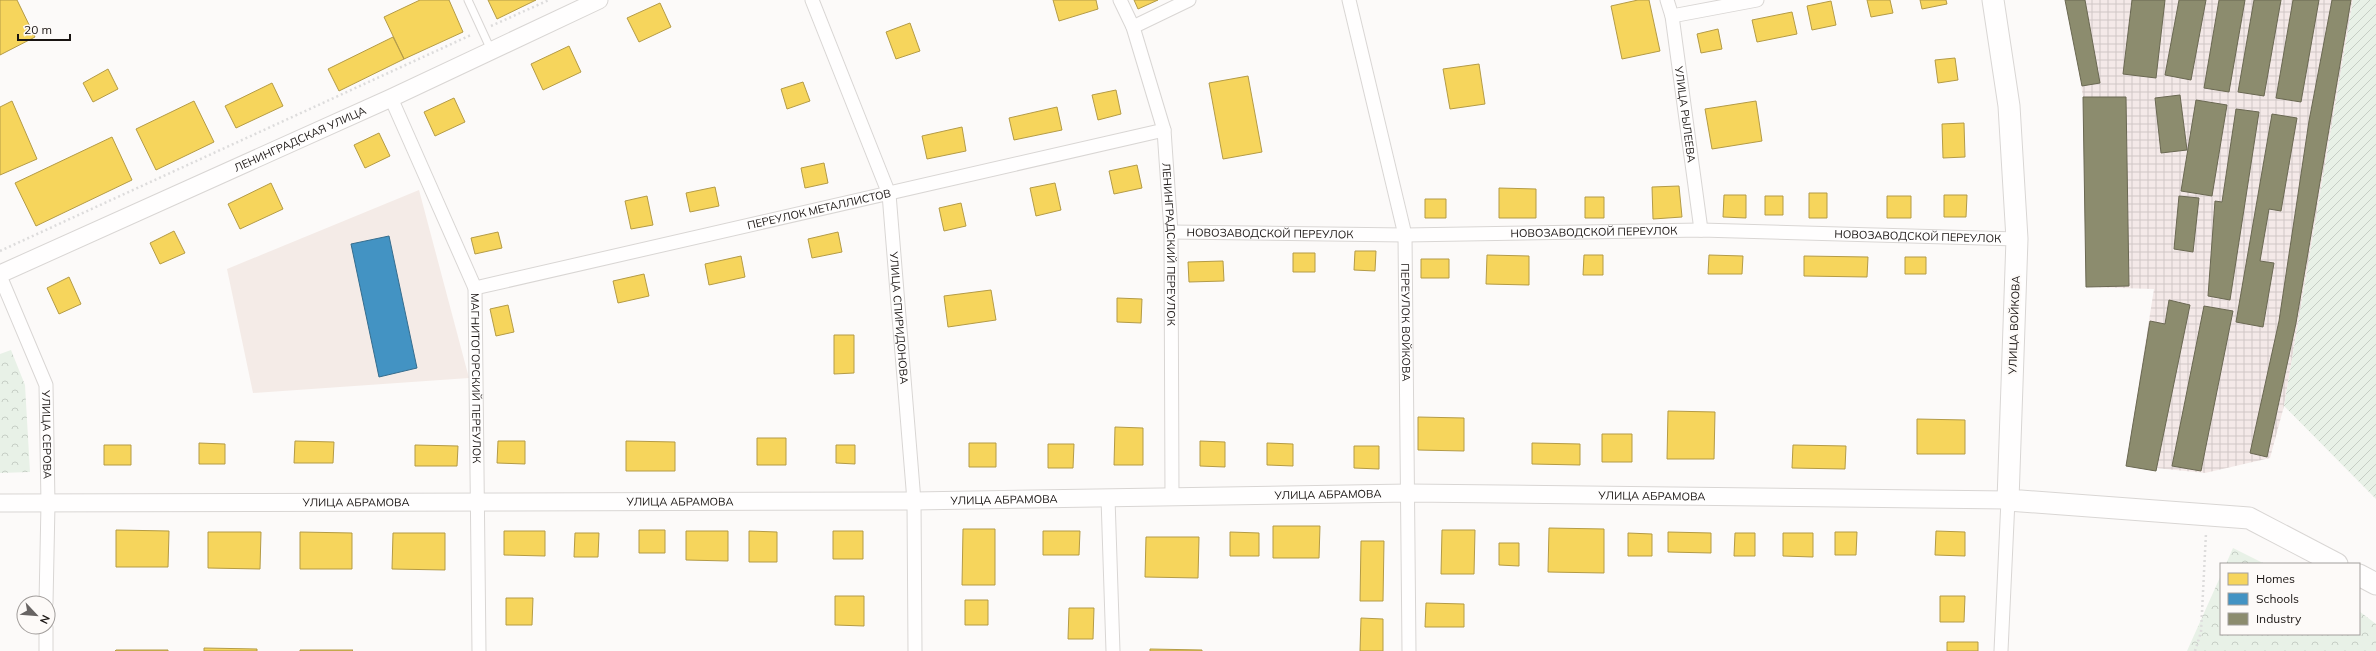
<svg xmlns="http://www.w3.org/2000/svg" width="2376" height="651" font-family="Mulish,sans-serif">
<style>
.built{fill:#f4ebe7}
.industrial{fill:url(#industrial-grid)}
.forest{fill:url(#forest-crowns)}
.garden{fill:url(#garden-furrows)}
.homes{fill:#f6d55c;stroke:#b49b46}
.schools{fill:#4393c3;stroke:#366d8e}
.industry{fill:#8c8c6e;stroke:#6a6852}
.lines{fill:none;stroke-linecap:round;stroke-linejoin:round}
.service-casing{stroke:#d9d6d4;stroke-width:9}
.minor-casing{stroke:#d9d6d4;stroke-width:15}
.tertiary-casing{stroke:#d9d6d4;stroke-width:19}
.primary-casing{stroke:#d9d6d4;stroke-width:23}
.path{stroke:#dddcdc;stroke-width:2.5;stroke-dasharray:2 3;stroke-linecap:butt}
.service{stroke:#fffefe;stroke-width:7}
.minor{stroke:#fffefe;stroke-width:13}
.tertiary{stroke:#fffefe;stroke-width:17}
.primary{stroke:#fffefe;stroke-width:21}
.labels{text-anchor:middle;stroke-width:4;stroke-linejoin:round;paint-order:stroke}
.street-label{font-size:11px;fill:#191412;stroke:#fdfaf8}
</style>
<defs>
<pattern id="industrial-grid" width="8" height="8" patternUnits="userSpaceOnUse"><rect width="8" height="8" fill="#f4e9e8"/><path d="M0 4h8M4 0v8" fill="none" stroke="#d1c7c6"/></pattern>
<pattern id="forest-crowns" width="20" height="18" patternUnits="userSpaceOnUse"><rect width="20" height="18" fill="#e8f1e7"/><path d="M2 6a3 3 0 1 1 6 0M12 15a3 3 0 1 1 6 0" fill="none" stroke="#c6cec5"/></pattern>
<pattern id="garden-furrows" width="10" height="10" patternUnits="userSpaceOnUse"><rect width="10" height="10" fill="#e8f1e7"/><path d="M-1 1l2-2M0 10L10 0M9 11l2-2" fill="none" stroke="#c6cec5"/></pattern>
</defs>
<rect width="100%" height="100%" fill="#fcfaf9"/>
<path class="built" d="M 419,190 L 469,378 L 253,393 L 227,269 Z"/>
<path class="industrial" d="M 2067,0 L 2353,0 L 2284,406 L 2270,458 L 2205,473 L 2126,465 L 2154,289 L 2086,287 L 2083,97 Z"/>
<path class="forest" d="M 11,350 L 25,385 L 30,472 L 0,473 L 0,354 Z
M 2233,548 L 2265,564 L 2226,564 Z
M 2221,575 L 2221,634 L 2359,634 L 2359,611 L 2376,624 L 2376,651 L 2187,651 Z"/>
<path class="garden" d="M 2353,0 L 2376,0 L 2376,499 L 2284,406 Z"/>
<path class="homes" d="M 0,0 L 17,0 L 35,37 L 0,55 Z
M 420,0 L 449,0 L 463,32 L 404,59 L 384,17 Z
M 488,0 L 536,0 L 497,19 Z
M 1053,0 L 1096,0 L 1098,9 L 1059,21 Z
M 1134,0 L 1158,0 L 1138,9 Z
M 1638,0 L 1649,0 L 1660,51 L 1622,59 L 1611,6 Z
M 1867,0 L 1890,0 L 1893,13 L 1871,17 Z
M 1920,0 L 1946,0 L 1947,4 L 1922,9 Z
M 1831,1 L 1836,25 L 1812,30 L 1807,6 Z
M 660,3 L 671,27 L 639,42 L 627,18 Z
M 1792,12 L 1797,34 L 1757,42 L 1752,20 Z
M 910,23 L 920,51 L 896,59 L 886,32 Z
M 1718,29 L 1722,49 L 1701,53 L 1697,34 Z
M 393,37 L 404,59 L 339,91 L 328,69 Z
M 569,46 L 581,72 L 543,90 L 531,64 Z
M 1955,58 L 1958,80 L 1938,83 L 1935,60 Z
M 1479,64 L 1485,104 L 1450,109 L 1443,69 Z
M 108,69 L 118,89 L 93,102 L 83,83 Z
M 1248,76 L 1262,152 L 1223,159 L 1209,83 Z
M 803,82 L 810,101 L 787,109 L 781,89 Z
M 272,83 L 283,106 L 236,128 L 225,106 Z
M 1116,90 L 1121,114 L 1098,120 L 1092,95 Z
M 454,98 L 465,122 L 435,136 L 424,112 Z
M 12,101 L 37,159 L 0,175 L 0,107 Z
M 194,101 L 214,142 L 156,170 L 136,129 Z
M 1756,101 L 1762,141 L 1712,149 L 1705,109 Z
M 1057,107 L 1062,130 L 1014,140 L 1009,118 Z
M 1964,123 L 1965,157 L 1943,158 L 1942,124 Z
M 962,127 L 966,151 L 927,159 L 922,136 Z
M 379,133 L 390,156 L 365,168 L 354,145 Z
M 112,137 L 132,180 L 36,226 L 15,183 Z
M 824,163 L 828,183 L 805,188 L 801,168 Z
M 1137,165 L 1142,188 L 1114,194 L 1109,171 Z
M 271,183 L 283,209 L 240,229 L 228,204 Z
M 1055,183 L 1061,210 L 1036,216 L 1030,188 Z
M 1679,186 L 1682,217 L 1653,219 L 1652,187 Z
M 715,187 L 719,206 L 690,212 L 686,193 Z
M 1499,188 L 1536,189 L 1536,218 L 1499,218 Z
M 1809,193 L 1827,193 L 1827,218 L 1809,218 Z
M 1724,195 L 1746,195 L 1746,218 L 1723,217 Z
M 1944,195 L 1967,195 L 1966,217 L 1944,217 Z
M 647,196 L 653,225 L 631,229 L 625,201 Z
M 1765,196 L 1783,196 L 1783,215 L 1765,215 Z
M 1887,196 L 1911,196 L 1911,218 L 1887,218 Z
M 1585,197 L 1604,197 L 1604,218 L 1585,218 Z
M 1425,199 L 1446,199 L 1446,218 L 1425,218 Z
M 961,203 L 966,226 L 944,231 L 939,208 Z
M 174,231 L 185,253 L 160,264 L 150,243 Z
M 498,232 L 502,248 L 475,254 L 471,238 Z
M 838,232 L 842,252 L 812,258 L 808,239 Z
M 1355,251 L 1376,251 L 1375,271 L 1354,270 Z
M 1293,253 L 1315,253 L 1315,272 L 1293,272 Z
M 1487,255 L 1529,256 L 1529,285 L 1486,284 Z
M 1584,255 L 1603,255 L 1603,275 L 1583,275 Z
M 1709,255 L 1743,256 L 1742,274 L 1708,274 Z
M 741,256 L 745,277 L 709,285 L 705,264 Z
M 1804,256 L 1868,257 L 1867,277 L 1804,276 Z
M 1905,257 L 1926,257 L 1926,274 L 1905,274 Z
M 1421,259 L 1449,259 L 1449,278 L 1421,278 Z
M 1223,261 L 1224,281 L 1189,282 L 1188,262 Z
M 644,274 L 649,296 L 618,303 L 613,281 Z
M 69,277 L 81,304 L 59,314 L 47,288 Z
M 991,290 L 996,320 L 948,327 L 944,296 Z
M 1117,298 L 1142,299 L 1141,323 L 1117,322 Z
M 508,305 L 514,332 L 496,336 L 490,309 Z
M 834,335 L 854,335 L 854,373 L 834,374 Z
M 1668,411 L 1715,412 L 1714,459 L 1667,459 Z
M 1418,417 L 1464,418 L 1464,451 L 1418,450 Z
M 1917,419 L 1965,420 L 1965,454 L 1917,454 Z
M 1115,427 L 1143,428 L 1143,465 L 1114,465 Z
M 1602,434 L 1632,434 L 1632,462 L 1602,462 Z
M 757,438 L 786,438 L 786,465 L 757,465 Z
M 295,441 L 334,442 L 333,463 L 294,463 Z
M 498,441 L 525,441 L 525,464 L 497,463 Z
M 626,441 L 675,442 L 675,471 L 626,471 Z
M 1200,441 L 1225,442 L 1225,467 L 1200,466 Z
M 199,443 L 225,444 L 225,464 L 199,464 Z
M 969,443 L 996,443 L 996,467 L 969,467 Z
M 1267,443 L 1293,444 L 1293,466 L 1267,465 Z
M 1532,443 L 1580,444 L 1580,465 L 1532,464 Z
M 1048,444 L 1074,444 L 1073,468 L 1048,468 Z
M 104,445 L 131,445 L 131,465 L 104,465 Z
M 415,445 L 458,446 L 457,466 L 415,466 Z
M 836,445 L 855,445 L 855,464 L 836,463 Z
M 1793,445 L 1846,446 L 1845,469 L 1792,468 Z
M 1354,446 L 1379,446 L 1379,469 L 1354,468 Z
M 1273,526 L 1320,526 L 1319,558 L 1273,558 Z
M 1549,528 L 1604,529 L 1604,573 L 1548,572 Z
M 963,529 L 995,529 L 995,585 L 962,585 Z
M 116,530 L 169,531 L 168,567 L 116,567 Z
M 639,530 L 665,530 L 665,553 L 639,553 Z
M 1442,530 L 1475,530 L 1474,574 L 1441,574 Z
M 504,531 L 545,531 L 545,556 L 504,555 Z
M 686,531 L 728,531 L 728,561 L 686,560 Z
M 749,531 L 777,532 L 777,562 L 749,562 Z
M 833,531 L 863,531 L 863,559 L 833,559 Z
M 1043,531 L 1080,531 L 1079,555 L 1043,555 Z
M 1936,531 L 1965,532 L 1965,556 L 1935,555 Z
M 208,532 L 261,532 L 260,569 L 208,568 Z
M 300,532 L 352,533 L 352,569 L 300,569 Z
M 1230,532 L 1259,533 L 1259,556 L 1230,556 Z
M 1668,532 L 1711,533 L 1711,553 L 1668,552 Z
M 1835,532 L 1857,532 L 1856,555 L 1835,555 Z
M 393,533 L 445,533 L 445,570 L 392,569 Z
M 575,533 L 599,533 L 598,557 L 574,557 Z
M 1628,533 L 1652,534 L 1652,556 L 1628,556 Z
M 1735,533 L 1755,533 L 1755,556 L 1734,556 Z
M 1783,533 L 1813,533 L 1813,557 L 1783,556 Z
M 1146,537 L 1199,537 L 1198,578 L 1145,577 Z
M 1361,541 L 1384,541 L 1383,601 L 1360,601 Z
M 1499,543 L 1519,543 L 1519,566 L 1499,565 Z
M 835,596 L 864,596 L 864,626 L 835,625 Z
M 1940,596 L 1965,596 L 1964,622 L 1940,622 Z
M 506,598 L 533,598 L 532,625 L 506,625 Z
M 965,600 L 988,600 L 988,625 L 965,625 Z
M 1426,603 L 1464,604 L 1464,627 L 1425,627 Z
M 1069,608 L 1094,608 L 1093,639 L 1068,639 Z
M 1361,618 L 1383,619 L 1383,651 L 1360,651 Z
M 1947,642 L 1978,642 L 1978,651 L 1947,651 Z
M 204,648 L 257,649 L 257,651 L 204,651 Z
M 1150,649 L 1202,650 L 1202,651 L 1150,651 Z
M 116,650 L 168,650 L 168,651 L 115,651 Z
M 300,650 L 353,650 L 352,651 L 300,651 Z"/>
<path class="schools" d="M 389,236 L 417,368 L 379,377 L 351,244 Z"/>
<path class="industry" d="M 2065,0 L 2085,0 L 2100,83 L 2082,86 Z
M 2132,0 L 2165,0 L 2156,78 L 2123,74 Z
M 2179,0 L 2206,0 L 2191,80 L 2165,75 Z
M 2219,0 L 2245,0 L 2229,92 L 2204,88 Z
M 2254,0 L 2281,0 L 2264,96 L 2238,92 Z
M 2293,0 L 2319,0 L 2301,102 L 2276,98 Z
M 2332,0 L 2351,0 L 2296,323 L 2267,457 L 2250,453 L 2279,321 L 2309,121 Z
M 2180,95 L 2187,150 L 2161,153 L 2155,98 Z
M 2083,97 L 2126,97 L 2129,286 L 2086,287 Z
M 2196,100 L 2227,105 L 2212,196 L 2181,191 Z
M 2236,109 L 2259,112 L 2230,300 L 2208,296 L 2215,201 L 2222,202 Z
M 2272,114 L 2297,118 L 2281,211 L 2269,209 L 2260,261 L 2274,263 L 2263,327 L 2236,322 Z
M 2179,196 L 2199,198 L 2193,252 L 2174,249 Z
M 2169,300 L 2190,305 L 2156,471 L 2126,466 L 2150,321 L 2165,324 Z
M 2204,306 L 2233,311 L 2201,471 L 2172,466 Z"/>
<g class="lines">
<defs>
<path id="service" d="M 468,0 L 491,50"/>
<g id="minor">
<path id="s1" d="M 812,0 L 889,194 L 914,501 L 915,651"/>
<path id="s2" d="M 1120,0 L 1133,27 L 1164,130 L 1171,232 L 1172,497"/>
<path id="s3" d="M 1349,0 L 1405,235 L 1409,651"/>
<path id="s4" d="M 1667,0 L 1672,16 L 1701,230"/>
<path d="M 1672,16 L 1757,0"/>
<path d="M 1133,27 L 1189,0"/>
<path id="s5" d="M 391,98 L 475,288 L 479,651"/>
<path id="s6" d="M 1171,232 L 1405,235 L 1701,230 L 2017,239"/>
<path id="s7" d="M 0,276 L 46,385 L 48,504 L 46,603"/>
<path id="s8" d="M 475,288 L 1164,130"/>
<path d="M 1108,498 L 1113,651"/>
<path d="M 46,651 L 46,627"/>
<path d="M 2001,651 L 2008,500"/>
</g>
<g id="tertiary">
<path id="s9" d="M 0,274 L 391,98 L 599,0"/>
<path id="s10" d="M 0,503 L 914,501 L 1409,493 L 2008,500"/>
</g>
<path id="primary" d="M 1993,0 L 2009,106 L 2017,239 L 2008,500 L 2249,518 L 2337,564
M 2359,575 L 2376,584"/>
</defs>
<use href="#service" class="service-casing"/>
<use href="#minor" class="minor-casing"/>
<use href="#tertiary" class="tertiary-casing"/>
<use href="#primary" class="primary-casing"/>
<path class="path" d="M 491,26 L 549,0
M 0,251 L 471,35
M 2195,651 L 2201,632 L 2206,533"/>
<use href="#service" class="service"/>
<use href="#minor" class="minor"/>
<use href="#tertiary" class="tertiary"/>
<use href="#primary" class="primary"/>
</g>
<g class="labels">
<g class="street-label">
<text dy="4" stroke="none"><textPath href="#s4" startOffset="116">УЛИЦА РЫЛЕЕВА</textPath></text>
<text dy="4" stroke="none"><textPath href="#s9" startOffset="329">ЛЕНИНГРАДСКАЯ УЛИЦА</textPath></text>
<text dy="4" stroke="none"><textPath href="#s8" startOffset="353">ПЕРЕУЛОК МЕТАЛЛИСТОВ</textPath></text>
<text dy="4" stroke="none"><textPath href="#s6" startOffset="423">НОВОЗАВОДСКОЙ ПЕРЕУЛОК</textPath></text>
<text dy="4" stroke="none"><textPath href="#s6" startOffset="99">НОВОЗАВОДСКОЙ ПЕРЕУЛОК</textPath></text>
<text dy="4" stroke="none"><textPath href="#s6" startOffset="747">НОВОЗАВОДСКОЙ ПЕРЕУЛОК</textPath></text>
<text dy="4" stroke="none"><textPath href="#s2" startOffset="252">ЛЕНИНГРАДСКИЙ ПЕРЕУЛОК</textPath></text>
<text dy="4" stroke="none"><textPath href="#s1" startOffset="333">УЛИЦА СПИРИДОНОВА</textPath></text>
<text dy="4" stroke="none"><textPath href="#s3" startOffset="329">ПЕРЕУЛОК ВОЙКОВА</textPath></text>
<text transform="translate(2014 325) rotate(-88)" y="4">УЛИЦА ВОЙКОВА</text>
<text dy="4" stroke="none"><textPath href="#s5" startOffset="298">МАГНИТОГОРСКИЙ ПЕРЕУЛОК</textPath></text>
<text dy="4" stroke="none"><textPath href="#s7" startOffset="168">УЛИЦА СЕРОВА</textPath></text>
<text dy="4" stroke="none"><textPath href="#s10" startOffset="1328">УЛИЦА АБРАМОВА</textPath></text>
<text dy="4" stroke="none"><textPath href="#s10" startOffset="1652">УЛИЦА АБРАМОВА</textPath></text>
<text dy="4" stroke="none"><textPath href="#s10" startOffset="1004">УЛИЦА АБРАМОВА</textPath></text>
<text dy="4" stroke="none"><textPath href="#s10" startOffset="680">УЛИЦА АБРАМОВА</textPath></text>
<text dy="4" stroke="none"><textPath href="#s10" startOffset="356">УЛИЦА АБРАМОВА</textPath></text>
</g>
</g>
<rect x="2220" y="563" width="140" height="72" fill="#fdfaf8" stroke="#a29e9c"/>
<rect x="2228" y="573" width="20" height="12" fill="#f6d55c" stroke="#a29e9c"/>
<text x="2256" y="583" font-size="12" fill="#191412">Homes</text>
<rect x="2228" y="593" width="20" height="12" fill="#4393c3" stroke="#a29e9c"/>
<text x="2256" y="603" font-size="12" fill="#191412">Schools</text>
<rect x="2228" y="613" width="20" height="12" fill="#8c8c6e" stroke="#a29e9c"/>
<text x="2256" y="623" font-size="12" fill="#191412">Industry</text>
<g transform="translate(36 615) rotate(116)"><circle r="19" fill="#fdfaf8" stroke="#a29e9c"/>
<path d="M0-3L7 15L0 10L-7 15Z" fill="#686463"/>
<text y="-6" font-size="11" font-weight="bold" text-anchor="middle" fill="#191412">N</text>
</g>
<path d="M18 34v6h52v-6" fill="none" stroke="#191412" stroke-width="2"/>
<text x="24" y="34" font-size="12" fill="#191412" stroke="#fdfaf8" stroke-width="3" paint-order="stroke">20 m</text>
</svg>
